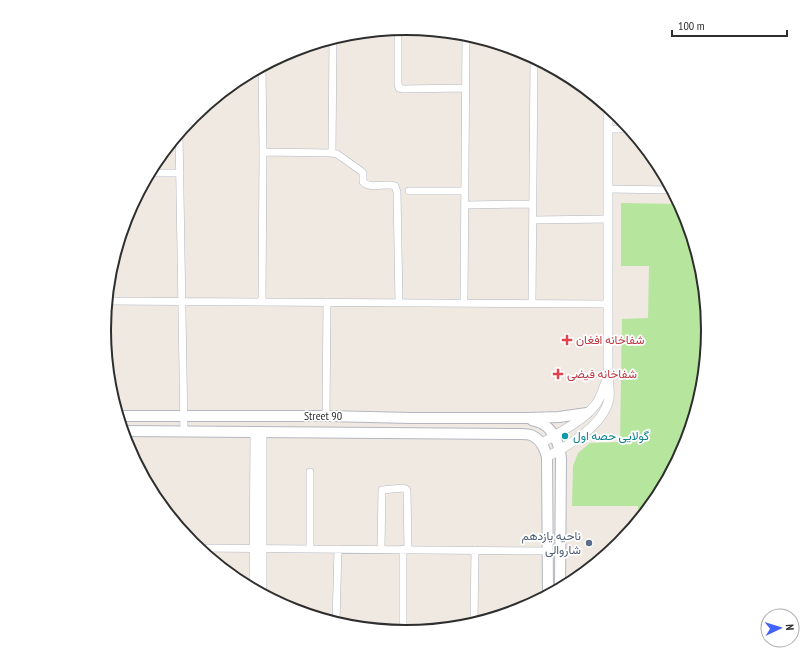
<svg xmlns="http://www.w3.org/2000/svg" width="812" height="660" font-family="'PT Sans Narrow',Vazirmatn,sans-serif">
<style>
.green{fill:#b6e59e}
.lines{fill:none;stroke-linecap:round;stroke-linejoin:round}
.minor-casing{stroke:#b4b7c1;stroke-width:8}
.tertiary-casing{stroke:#b4b7c1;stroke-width:10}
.secondary-casing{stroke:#b4b7c1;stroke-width:12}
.minor{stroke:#fff;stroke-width:7}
.tertiary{stroke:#fff;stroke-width:9}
.secondary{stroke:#fff;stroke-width:10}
.health-dot{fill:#e0444e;stroke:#fff;stroke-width:1.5}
.culture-dot{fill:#0f9aa8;stroke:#fff;stroke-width:1.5}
.service-dot{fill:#5c6f8a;stroke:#fff;stroke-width:1.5}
.labels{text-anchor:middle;stroke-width:3.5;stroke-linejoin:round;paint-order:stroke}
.health-label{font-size:12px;fill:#be3a42;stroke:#fff;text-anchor:start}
.street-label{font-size:12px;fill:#2e2e2e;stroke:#fff}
.culture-label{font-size:12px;fill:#0d838f;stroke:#fff;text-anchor:start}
.service-label{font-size:12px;fill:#4e5e75;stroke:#fff;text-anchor:end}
.rim{fill:none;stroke:#2e2e2e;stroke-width:2}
</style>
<rect width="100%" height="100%" fill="#efe9e1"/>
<path class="green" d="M 621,203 L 679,204 L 685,215 L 702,271 L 708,330 L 702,389 L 685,446 L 657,498 L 638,521 L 638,506 L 572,506 L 573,466 L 578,453 L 590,443 L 620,442 L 622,319 L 648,318 L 649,266 L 621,266 Z"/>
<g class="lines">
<defs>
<path id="minor" d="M 398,29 L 398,83 L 399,88 L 403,89 L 465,88
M 262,66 L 263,152 L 262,302
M 608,129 L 630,129
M 179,133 L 184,431
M 263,152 L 332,153 L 337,154 L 361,171 L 363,173 L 363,182 C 371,190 385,182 395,186 L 397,192 L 399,303
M 332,153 L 333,38
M 149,173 L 180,173
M 608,189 L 672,190
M 409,191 L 465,191
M 465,205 L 533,204
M 533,220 L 608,219
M 107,301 L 608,304
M 464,303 L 466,34
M 532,303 L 534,58
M 326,416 L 327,302
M 198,548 L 547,551
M 310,548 L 310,472
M 381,549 L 382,490 L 403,488 L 406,489 L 407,491 L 408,550
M 336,623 L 338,549
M 474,623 L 475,550
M 403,632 L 403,549"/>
<path id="tertiary" d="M 542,443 C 559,433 584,420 596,404 C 602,396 603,387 608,378
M 547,457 C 569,445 603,426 609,399 C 610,391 609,384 608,377 C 608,370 608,364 608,358 L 608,107
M 254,590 L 255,432
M 262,594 L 262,432"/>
<path id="secondary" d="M 118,416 L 326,416 L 412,418 L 528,418 L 559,417 L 587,413
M 532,420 C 535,421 539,422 541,423 C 554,429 560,446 561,459 L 560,589
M 122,431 L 520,434 C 524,434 530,434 533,436 C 541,440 545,449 547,457 L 548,595"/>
</defs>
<use href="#minor" class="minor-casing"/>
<use href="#tertiary" class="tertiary-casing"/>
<use href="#secondary" class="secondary-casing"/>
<use href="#minor" class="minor"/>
<use href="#tertiary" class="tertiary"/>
<use href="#secondary" class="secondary"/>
</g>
<g class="health-dot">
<path d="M565 334h4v4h4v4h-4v4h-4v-4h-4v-4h4z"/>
<path d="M556 368h4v4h4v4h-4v4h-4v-4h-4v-4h4z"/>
</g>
<circle class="culture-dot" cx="565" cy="436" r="4"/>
<circle class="service-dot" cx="589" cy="543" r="4"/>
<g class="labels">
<g class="health-label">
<text x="576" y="344">شفاخانه افغان</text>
<text x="567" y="378">شفاخانه فیضی</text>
</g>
<g class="street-label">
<text x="323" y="420">Street 90</text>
</g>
<g class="culture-label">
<text x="573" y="440">گولایی حصه اول</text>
</g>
<g class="service-label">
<text x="581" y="540">ناحیه یازدهم<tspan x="581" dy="14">شاروالی</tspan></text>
</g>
</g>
<path d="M0 0H812V660H0ZM111 330a295 295 0 1 1 590 0a295 295 0 1 1-590 0Z" fill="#fff" fill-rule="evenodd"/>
<path class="rim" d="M111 330a295 295 0 1 1 590 0a295 295 0 1 1-590 0Z"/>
<g transform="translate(780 628) rotate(86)"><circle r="19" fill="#ffffff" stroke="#ababab"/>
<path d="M0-3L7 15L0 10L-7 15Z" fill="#4264fb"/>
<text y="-6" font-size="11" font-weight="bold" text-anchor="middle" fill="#2e2e2e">N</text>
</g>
<path d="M672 30v6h115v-6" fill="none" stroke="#2e2e2e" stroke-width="2"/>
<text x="678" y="30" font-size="12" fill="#2e2e2e" stroke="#ffffff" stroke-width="3" paint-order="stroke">100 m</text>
</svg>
